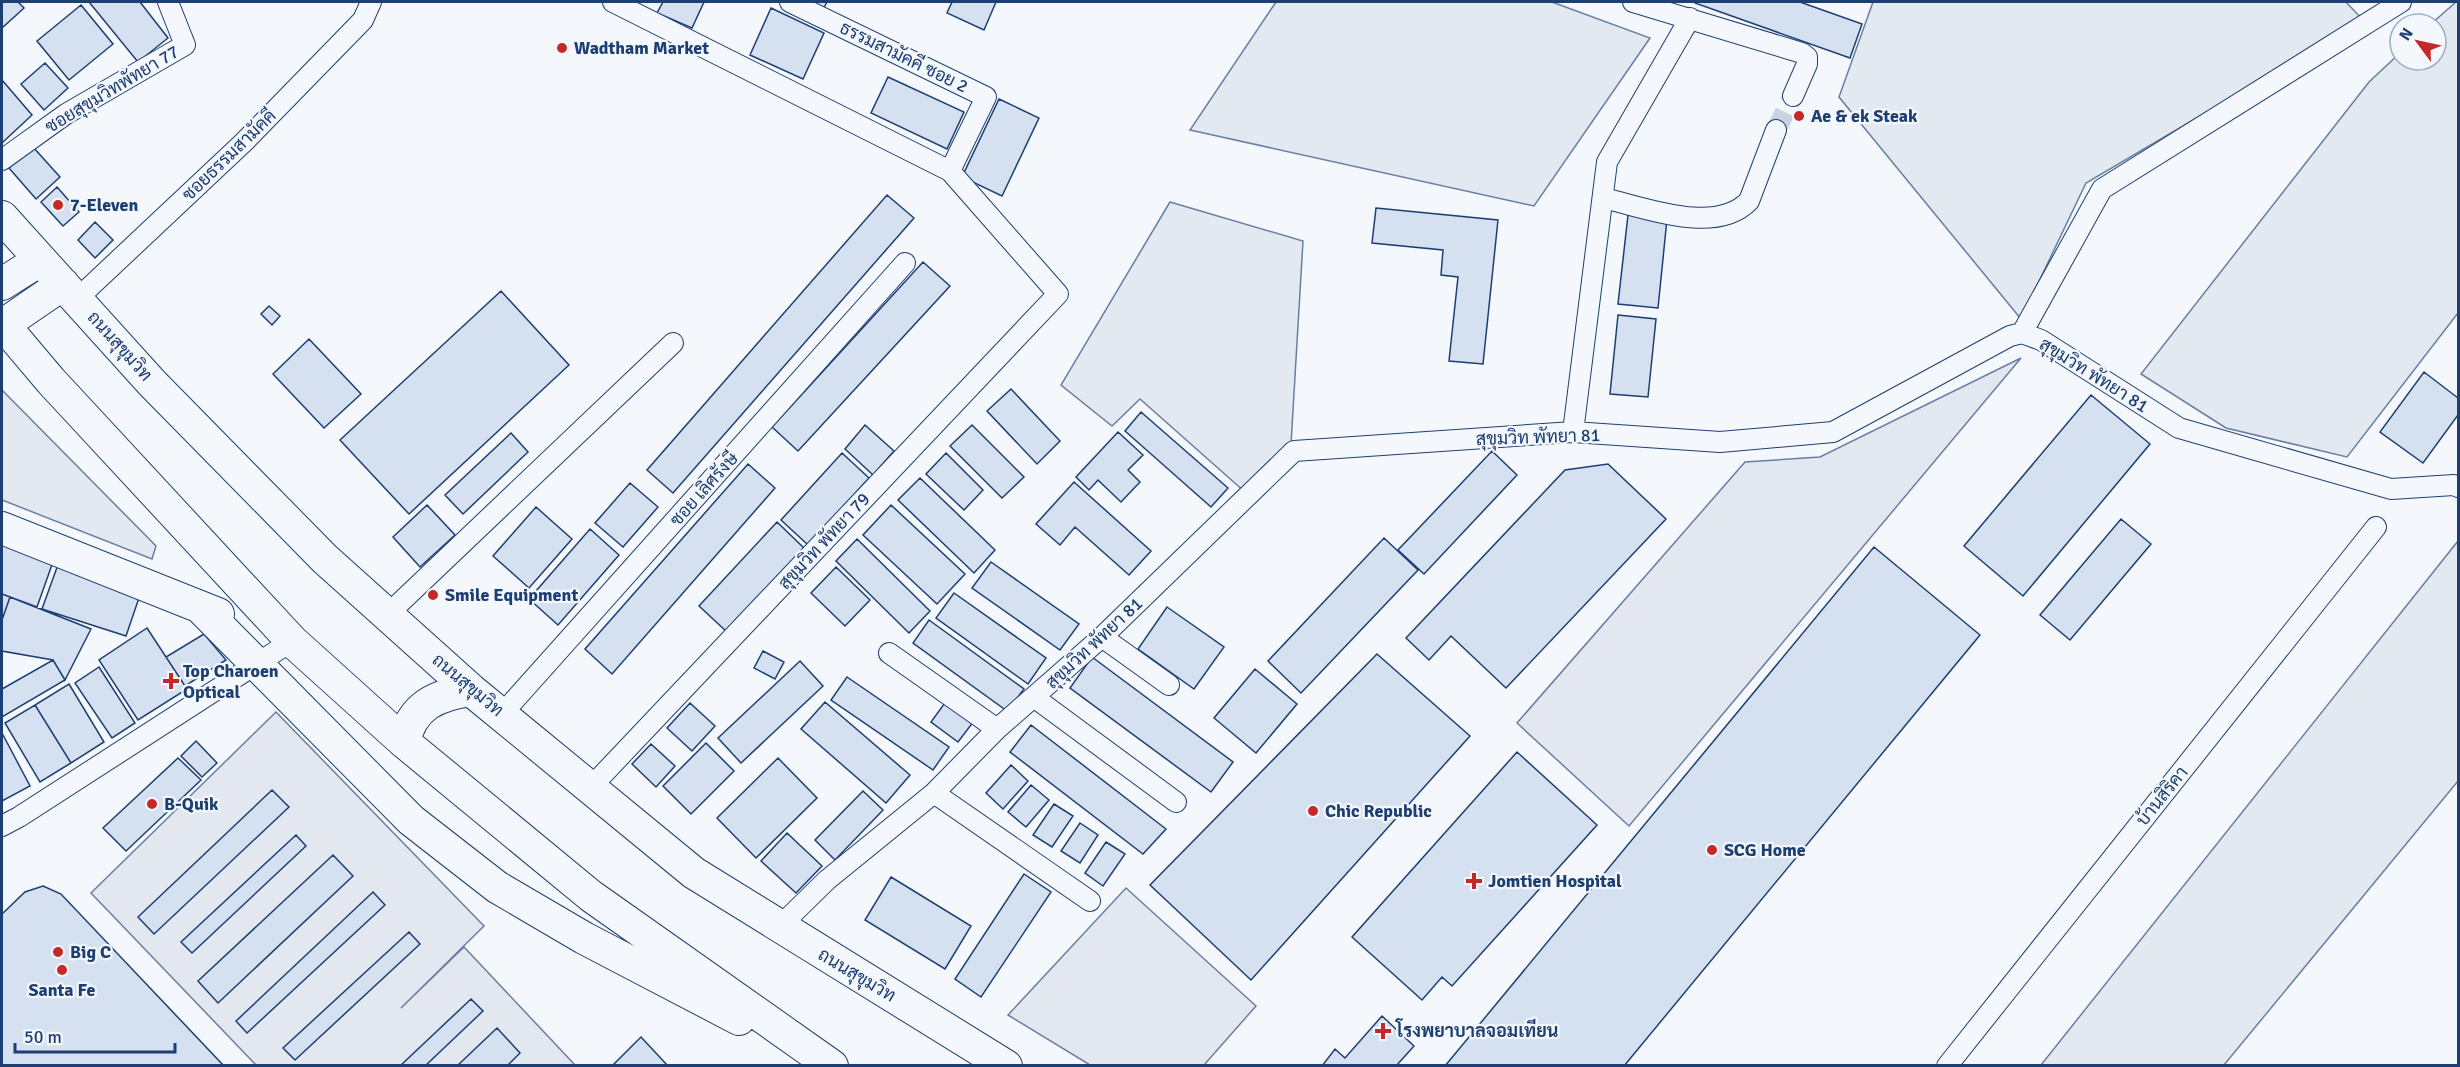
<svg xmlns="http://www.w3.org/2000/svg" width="2460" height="1067" font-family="Signika,Sarabun,sans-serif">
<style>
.green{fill:#e3e9f0;stroke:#687fa3;stroke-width:1.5}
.parking{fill:#e3e8f0;stroke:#687fa3;stroke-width:1.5}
.building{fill:#d5e0f0;stroke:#1d3f73;stroke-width:1.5}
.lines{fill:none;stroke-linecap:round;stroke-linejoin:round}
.minor-tunnel{stroke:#c9d2e0;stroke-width:20;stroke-dasharray:20 10;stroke-linecap:butt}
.minor-casing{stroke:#1d3f73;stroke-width:22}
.trunk-casing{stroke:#1d3f73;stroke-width:34}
.minor{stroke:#f4f7fb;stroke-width:20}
.trunk{stroke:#f4f7fb;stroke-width:32}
.poi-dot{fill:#c62828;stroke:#f4f7fb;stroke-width:2}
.labels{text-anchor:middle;stroke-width:4.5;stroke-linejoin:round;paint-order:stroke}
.poi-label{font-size:18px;font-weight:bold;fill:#1d3f73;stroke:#f4f7fb;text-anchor:start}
.street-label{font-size:18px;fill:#1d3f73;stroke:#f4f7fb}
</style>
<rect width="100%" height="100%" fill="#f4f7fb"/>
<path class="green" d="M 1276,2 L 1552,2 L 1650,38 L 1534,206 L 1190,130 Z
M 1873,2 L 2346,2 L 2363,20 L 2086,183 L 2021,319 L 1839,97 Z
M 2456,2 L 2458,2 L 2458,313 L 2347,457 L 2226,428 L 2141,374 L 2369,82 L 2400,53 L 2400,60 L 2436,60 L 2436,24 L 2431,24 Z
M 1170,202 L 1303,241 L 1291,444 L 1245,492 L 1140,399 L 1112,426 L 1061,385 Z
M 2,390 L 156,546 L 152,559 L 2,500 Z
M 2458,541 L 2458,781 L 2224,1065 L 2041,1065 Z"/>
<path class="parking" d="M 2021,358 L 1629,826 L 1517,723 L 1745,462 L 1820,457 Z
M 276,712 L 484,926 L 401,1008 L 464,947 L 575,1065 L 256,1065 L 91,893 Z
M 1126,888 L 1256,1006 L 1204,1065 L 1090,1065 L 1008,1015 Z"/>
<path class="building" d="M 2,2 L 18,2 L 24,8 L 2,28 Z
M 89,2 L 140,2 L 168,38 L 138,62 Z
M 663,2 L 704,2 L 692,28 L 657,13 Z
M 809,2 L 827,2 L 823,9 Z
M 952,2 L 996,2 L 984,30 L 947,13 Z
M 1695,2 L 1800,2 L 1862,24 L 1850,58 L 1695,3 Z
M 81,5 L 113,44 L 69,80 L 37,41 Z
M 771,8 L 824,33 L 803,79 L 750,55 Z
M 45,63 L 68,88 L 44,110 L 21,84 Z
M 888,77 L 964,112 L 947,149 L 871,113 Z
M 2,80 L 32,115 L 3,142 L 2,141 Z
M 999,99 L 1039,118 L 1002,196 L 962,177 Z
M 33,147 L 60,177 L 36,199 L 9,168 Z
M 57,187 L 79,212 L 63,226 L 41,202 Z
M 887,195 L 914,218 L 673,493 L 647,470 Z
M 1376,208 L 1498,220 L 1483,364 L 1449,361 L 1458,277 L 1441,275 L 1443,250 L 1372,243 Z
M 1628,215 L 1667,219 L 1658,308 L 1618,304 Z
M 95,222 L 113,240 L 95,258 L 78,240 Z
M 923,262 L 950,286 L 798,451 L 772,427 Z
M 501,291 L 569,365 L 409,514 L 340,440 Z
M 269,306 L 280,316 L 272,325 L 261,314 Z
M 1618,315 L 1656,319 L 1648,397 L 1610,394 Z
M 309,339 L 361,394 L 324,428 L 273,374 Z
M 2424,372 L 2458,398 L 2458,415 L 2423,463 L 2380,432 Z
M 1011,389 L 1060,441 L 1037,464 L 987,411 Z
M 2091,395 L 2150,444 L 2023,596 L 1964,546 Z
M 1141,412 L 1228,488 L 1211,507 L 1125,431 Z
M 865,425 L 894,451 L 873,475 L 845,449 Z
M 972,425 L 1024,477 L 1002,498 L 950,446 Z
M 1118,432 L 1143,455 L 1128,470 L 1140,482 L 1121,502 L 1098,480 L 1089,490 L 1076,477 Z
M 511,433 L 528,452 L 463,514 L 445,495 Z
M 1492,451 L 1517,475 L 1424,574 L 1398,550 Z
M 842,453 L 869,478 L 808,545 L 781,520 Z
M 946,453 L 983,490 L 964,510 L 926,474 Z
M 748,464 L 775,488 L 612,674 L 585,649 Z
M 1608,464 L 1666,519 L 1506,688 L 1451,636 L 1429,660 L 1406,638 L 1565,470 Z
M 920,478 L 995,550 L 974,573 L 898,500 Z
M 1074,482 L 1151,551 L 1129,575 L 1075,527 L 1060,545 L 1036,524 Z
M 630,483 L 658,507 L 623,547 L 595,523 Z
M 427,505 L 455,535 L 420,567 L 393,537 Z
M 891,505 L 965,574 L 937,604 L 863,535 Z
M 536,507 L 572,539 L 529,588 L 493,556 Z
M 2121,519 L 2151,544 L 2070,640 L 2040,615 Z
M 777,522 L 805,549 L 727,632 L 699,606 Z
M 590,529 L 619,555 L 558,625 L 529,599 Z
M 1384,538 L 1418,570 L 1301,693 L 1268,661 Z
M 2,539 L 54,559 L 37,607 L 2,594 Z
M 857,539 L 930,611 L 909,633 L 836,561 Z
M 1874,547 L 1980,635 L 1624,1066 L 1445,1066 Z
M 60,559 L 140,595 L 126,636 L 42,609 Z
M 991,562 L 1079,624 L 1060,650 L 972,588 Z
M 836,567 L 870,600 L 845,626 L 811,593 Z
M 954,593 L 1046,658 L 1028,684 L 936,618 Z
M 2,594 L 10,597 L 2,620 Z
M 10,597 L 91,629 L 65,680 L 53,660 L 2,651 L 2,620 Z
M 1167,607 L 1224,647 L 1194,689 L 1138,649 Z
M 929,620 L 1024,689 L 1007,711 L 913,643 Z
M 147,628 L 187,689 L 138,720 L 99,660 Z
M 204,634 L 226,660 L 185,686 L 166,657 Z
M 763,651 L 784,662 L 775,679 L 754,668 Z
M 1377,654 L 1470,736 L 1251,980 L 1150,885 Z
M 1092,657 L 1233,762 L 1211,792 L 1070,688 Z
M 53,660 L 65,680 L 2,717 L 2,689 Z
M 800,661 L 823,686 L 741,763 L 718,738 Z
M 99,667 L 135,723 L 112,738 L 75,683 Z
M 1255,669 L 1297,704 L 1256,753 L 1214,718 Z
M 847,677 L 949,747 L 933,770 L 831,700 Z
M 69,684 L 104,742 L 71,763 L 35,705 Z
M 947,700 L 974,721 L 958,742 L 931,722 Z
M 825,702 L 910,775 L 886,803 L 801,729 Z
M 690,703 L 715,726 L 692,751 L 667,728 Z
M 35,705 L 71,763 L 40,782 L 5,723 Z
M 1031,725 L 1166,829 L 1143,854 L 1010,752 Z
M 2,733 L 30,786 L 2,801 Z
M 196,741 L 217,763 L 202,777 L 181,756 Z
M 706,743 L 734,771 L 691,814 L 663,786 Z
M 651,744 L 675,766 L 656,787 L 632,764 Z
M 1517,752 L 1597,825 L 1452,986 L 1442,977 L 1422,1000 L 1352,937 Z
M 178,758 L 201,780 L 126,851 L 103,828 Z
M 778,758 L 817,798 L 756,858 L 717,818 Z
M 1011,765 L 1028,781 L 1003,809 L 986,793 Z
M 1031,785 L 1049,800 L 1026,827 L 1008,812 Z
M 272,790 L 289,807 L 154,934 L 138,917 Z
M 863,791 L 883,810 L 835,860 L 815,840 Z
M 1054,804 L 1073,816 L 1052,847 L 1033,835 Z
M 1080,823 L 1098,835 L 1080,863 L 1061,851 Z
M 787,833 L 822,866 L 796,893 L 761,861 Z
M 296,835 L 306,846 L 192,953 L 181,942 Z
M 1106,842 L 1125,854 L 1103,886 L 1085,873 Z
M 333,855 L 353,876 L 218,1003 L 198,981 Z
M 1024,874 L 1051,892 L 981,997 L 955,979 Z
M 891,877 L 971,926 L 945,969 L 865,920 Z
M 43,886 L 61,894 L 224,1066 L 2,1066 L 2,914 L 25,892 Z
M 373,892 L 385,905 L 247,1033 L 236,1021 Z
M 409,932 L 420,944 L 295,1060 L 283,1048 Z
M 471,999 L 483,1011 L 425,1066 L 400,1066 Z
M 1382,1016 L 1414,1046 L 1396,1066 L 1322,1066 L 1335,1049 L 1345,1058 Z
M 497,1028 L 520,1053 L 507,1066 L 457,1066 Z
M 641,1037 L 668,1066 L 612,1066 Z"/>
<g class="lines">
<path class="minor-tunnel" d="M 1776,130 L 1793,96"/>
<defs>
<path id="minor" d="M 790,2 L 986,97 L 950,171
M 1633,2 L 1802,53 L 1807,57 L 1807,64 L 1793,96
M 2,160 L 66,114 L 185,45 L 168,2
M 1603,198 C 1644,207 1715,236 1749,201 L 1776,130
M 77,299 L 244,142 L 363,20 L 371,2
M 2022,333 L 2102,189 L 2401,2
M 1573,432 L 1607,162 L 1690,18
M 387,615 L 673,343
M 1102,637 L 1169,685
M 889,653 L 997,729
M 1035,698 L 1176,802
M 502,714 L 905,263
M 590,788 L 1058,294 L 950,171 L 613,2
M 934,793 L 1090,901
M 2,826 L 19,817 L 292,641
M 779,927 L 827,880 L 934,793 L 997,729 L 1102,637 L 1294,451 L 1573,432 L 1720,442 L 1833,432 L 2010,336 L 2022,333 L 2041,340 L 2179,428 L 2391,489 L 2454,485 L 2458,487
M 1947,1066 L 2376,527"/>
<path id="trunk" d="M 2,217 L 152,383 L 325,559 L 471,690 L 694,873 L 1006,1066
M 2,284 L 40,260
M 2,323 L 51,381 L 292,641 L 404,742 L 591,896 L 832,1066
M 3,325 L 63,284
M 2,528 L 218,614
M 200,607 L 411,820 L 497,887 L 584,938 L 739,1019
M 404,742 C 412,705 437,695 471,690"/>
</defs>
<use href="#minor" class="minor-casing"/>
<use href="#trunk" class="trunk-casing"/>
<use href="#minor" class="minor"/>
<use href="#trunk" class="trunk"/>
</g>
<g class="poi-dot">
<circle cx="562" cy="48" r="6"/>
<circle cx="1799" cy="116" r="6"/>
<circle cx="58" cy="205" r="6"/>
<circle cx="433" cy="595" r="6"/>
<path d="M168 672h6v6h6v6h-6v6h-6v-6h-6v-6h6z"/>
<circle cx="152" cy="804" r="6"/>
<circle cx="1313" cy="811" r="6"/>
<circle cx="1712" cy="850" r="6"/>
<path d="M1471 872h6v6h6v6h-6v6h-6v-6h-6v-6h6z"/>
<circle cx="58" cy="952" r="6"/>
<circle cx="62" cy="970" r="6"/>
<path d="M1380 1022h6v6h6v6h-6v6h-6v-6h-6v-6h6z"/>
</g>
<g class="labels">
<g class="poi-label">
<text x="574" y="54">Wadtham Market</text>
<text x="1811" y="122">Ae &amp; ek Steak</text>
<text x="70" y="211">7-Eleven</text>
<text x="445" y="601">Smile Equipment</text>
<text x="183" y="677">Top Charoen<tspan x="183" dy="21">Optical</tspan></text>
<text x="164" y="810">B-Quik</text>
<text x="1325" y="817">Chic Republic</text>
<text x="1724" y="856">SCG Home</text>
<text x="1488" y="887">Jomtien Hospital</text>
<text x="70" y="958">Big C</text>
<text x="62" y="996" text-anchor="middle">Santa Fe</text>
<text x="1396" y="1037">โรงพยาบาลจอมเทียน</text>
</g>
<g class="street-label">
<text transform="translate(904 57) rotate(26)" y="6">ธรรมสามัคคี ซอย 2</text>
<text transform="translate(112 89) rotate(-31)" y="6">ซอยสุขุมวิทพัทยา 77</text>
<text transform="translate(229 155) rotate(-44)" y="6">ซอยธรรมสามัคคี</text>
<text transform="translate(120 346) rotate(48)" y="6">ถนนสุขุมวิท</text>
<text transform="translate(2094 375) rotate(32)" y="6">สุขุมวิท พัทยา 81</text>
<text transform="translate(1538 437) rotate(-2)" y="6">สุขุมวิท พัทยา 81</text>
<text transform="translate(704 489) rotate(-48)" y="6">ซอย เลิศรังษี</text>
<text transform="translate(824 541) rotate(-47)" y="6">สุขุมวิท พัทยา 79</text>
<text transform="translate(1094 643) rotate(-43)" y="6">สุขุมวิท พัทยา 81</text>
<text transform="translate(468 685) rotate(40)" y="6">ถนนสุขุมวิท</text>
<text transform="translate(2162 796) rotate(-51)" y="6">บ้านสิริคา</text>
<text transform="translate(857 975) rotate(31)" y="6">ถนนสุขุมวิท</text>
</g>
</g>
<rect width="2460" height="1067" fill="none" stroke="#1d3f73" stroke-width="6"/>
<g transform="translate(2418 42) rotate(303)"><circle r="28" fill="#f4f7fb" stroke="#9eadc5" stroke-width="1.5"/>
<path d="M0-4.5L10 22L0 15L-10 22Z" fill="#c62828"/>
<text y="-9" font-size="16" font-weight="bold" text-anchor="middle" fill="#1d3f73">N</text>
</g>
<path d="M15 1043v9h160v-9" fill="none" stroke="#1d3f73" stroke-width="3"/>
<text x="24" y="1043" font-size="18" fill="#1d3f73" stroke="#f4f7fb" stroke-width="4.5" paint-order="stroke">50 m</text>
</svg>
